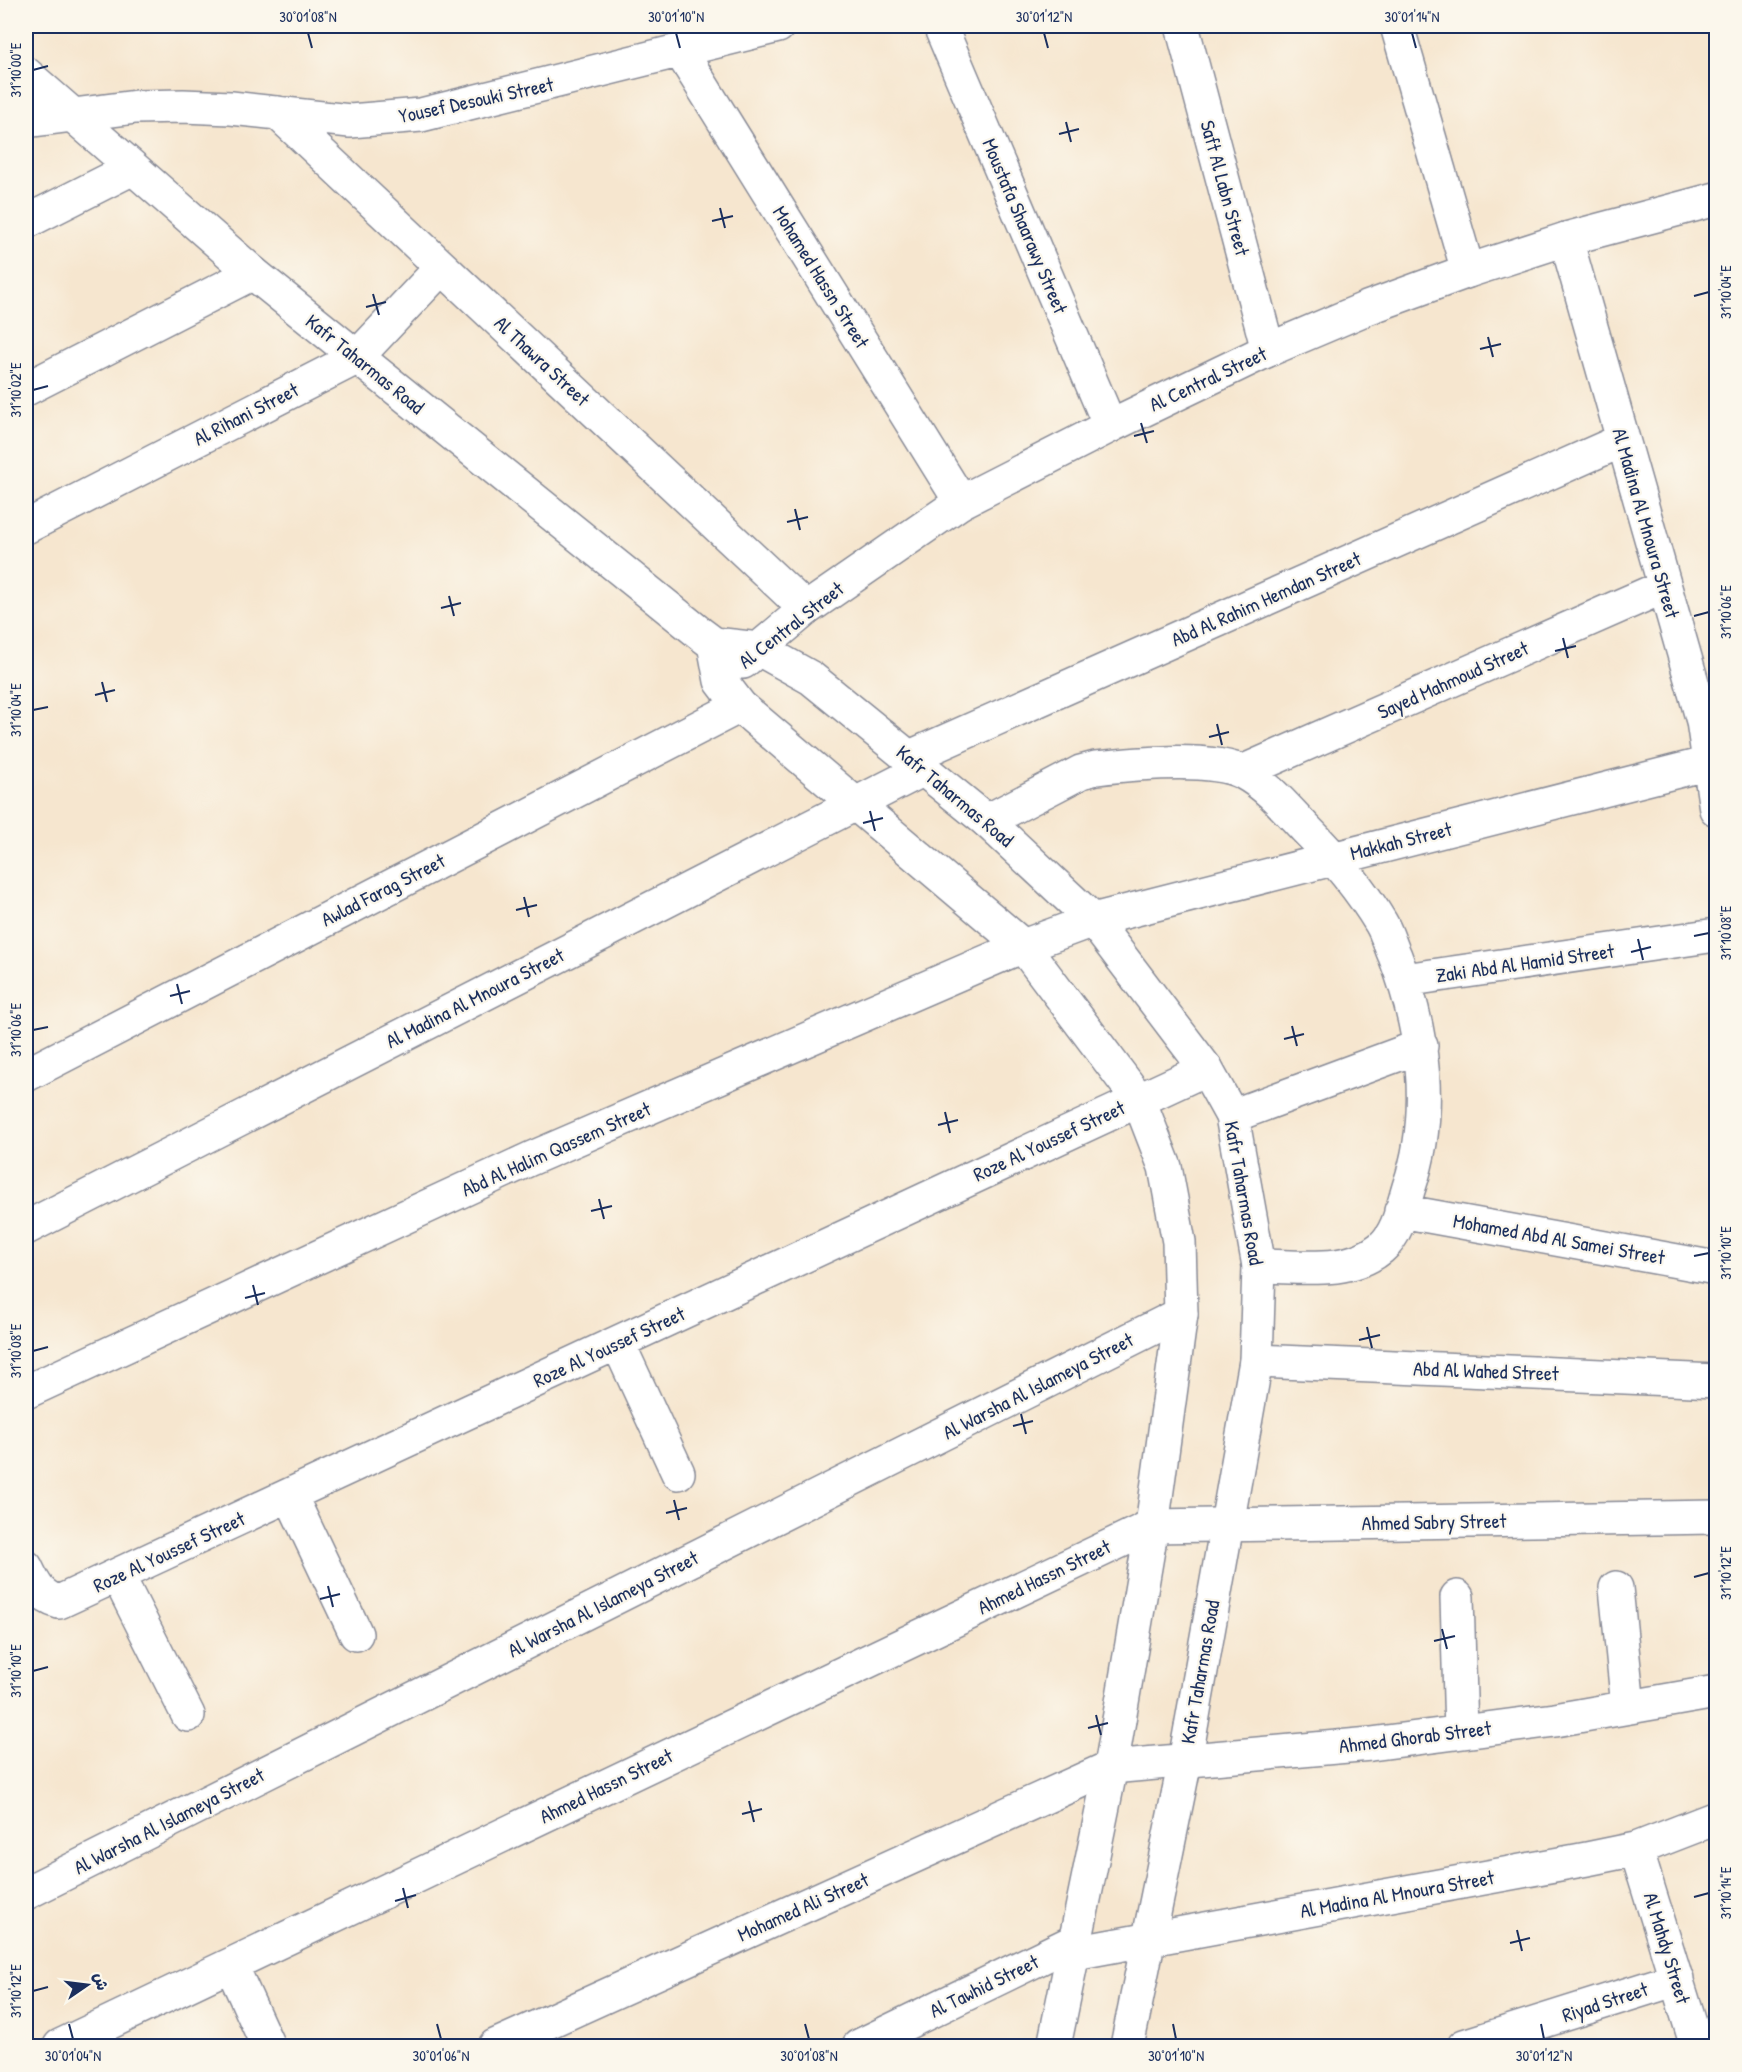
<svg xmlns="http://www.w3.org/2000/svg" width="1742" height="2072" font-family="'Patrick Hand','Playpen Sans Arabic',sans-serif">
<style>
.lines{fill:none;stroke-linecap:round;stroke-linejoin:round}
.minor-casing{stroke:#888a96;stroke-width:36}
.tertiary-casing{stroke:#888a96;stroke-width:36}
.minor{stroke:#fff;stroke-width:33}
.tertiary{stroke:#fff;stroke-width:33}
.ticks{fill:none;stroke:#1b2f5e;stroke-width:2}
.labels{text-anchor:middle;stroke-width:4.5;stroke-linejoin:round;paint-order:stroke}
.street-label{font-size:20px;fill:#1b2f5e;stroke:#fbf7ec}
.neatline{fill:none;stroke:#1b2f5e;stroke-width:2}
.ticks-label{font-size:15px;text-anchor:middle;fill:#1b2f5e}
</style>
<rect width="100%" height="100%" fill="#fbf7ec"/>
<filter id="ink" filterUnits="userSpaceOnUse"><feTurbulence type="fractalNoise" baseFrequency=".0167" numOctaves="2"/><feDisplacementMap in="SourceGraphic" scale="12" xChannelSelector="R" yChannelSelector="G"/><feConvolveMatrix kernelMatrix="1 2 1 2 8 2 1 2 1" color-interpolation-filters="sRGB"/></filter>
<filter id="wash" filterUnits="userSpaceOnUse"><feTurbulence type="fractalNoise" baseFrequency=".008" numOctaves="4" result="noise"/><feDisplacementMap in="SourceGraphic" scale="24" xChannelSelector="R" yChannelSelector="G"/><feGaussianBlur stdDeviation="1.35" result="paint"/><feColorMatrix in="noise" values="0 0 0 0 0 0 0 0 0 0 0 0 0 0 0 0 0 1.4 0 .05"/><feComposite in="paint" operator="in"/></filter>
<g filter="url(#wash)">
<rect width="100%" height="100%" fill="#f6e6cf"/>
</g>
<g filter="url(#ink)">
<g class="lines">
<defs>
<path id="minor" d="M 940,26 L 1110,426
M 1182,26 L 1268,350
M 1397,26 L 1468,271
M 681,52 L 961,502
M 278,113 L 806,609
M 26,121 L 136,107 L 183,106 L 231,108 L 350,121 L 421,115 L 778,26
M 26,222 L 131,169
M 1566,239 L 1703,721 L 1716,809
M 26,389 L 253,273
M 26,527 L 356,358 L 442,267
M 910,757 L 1623,440
M 1242,772 L 1663,587
M 987,821 L 1081,772 L 1096,768 C 1132,764 1212,756 1244,773 C 1268,786 1286,808 1304,827 C 1333,856 1360,888 1381,923 C 1387,933 1390,945 1395,956 C 1423,1028 1435,1112 1409,1187 C 1403,1206 1398,1234 1381,1248 C 1349,1275 1299,1266 1259,1266
M 1404,980 L 1716,935
M 26,1075 L 740,706
M 1232,1116 L 1421,1046
M 1401,1211 L 1716,1268
M 26,1228 L 924,769
M 618,1343 L 678,1473
M 1256,1361 L 1716,1381
M 26,1392 L 530,1159 L 1023,946 L 1093,920 L 1709,763
M 290,1495 L 356,1634
M 26,1567 C 34,1584 40,1597 59,1602 L 1206,1069
M 118,1576 L 188,1715
M 1616,1588 L 1628,1707
M 1457,1597 L 1461,1732
M 1636,1849 L 1697,2046
M 26,1893 L 1181,1314
M 1074,1953 L 1587,1859 L 1636,1849 L 1716,1818
M 231,1965 L 268,2046
M 60,2046 L 1152,1526 L 1716,1517
M 495,2046 L 1111,1767 L 1371,1744 L 1555,1720 L 1716,1692
M 859,2046 L 1077,1940
M 1464,2046 L 1677,1979"/>
<path id="tertiary" d="M 26,74 L 253,273 L 702,635 L 714,644 L 759,649 L 811,678 L 987,821 L 1093,920 L 1206,1069 L 1232,1116 L 1259,1266 L 1256,1361 L 1185,1761 L 1127,2046
M 714,644 L 721,681 L 740,706 L 1023,946 L 1139,1100 L 1165,1167 L 1179,1242 L 1181,1314 L 1152,1526 L 1111,1767 L 1054,2046
M 743,662 L 806,609 L 961,502 L 1110,426 L 1268,350 L 1367,308 L 1468,271 L 1566,239 L 1716,199"/>
</defs>
<use href="#minor" class="minor-casing"/>
<use href="#tertiary" class="tertiary-casing"/>
<use href="#minor" class="minor"/>
<use href="#tertiary" class="tertiary"/>
</g>
</g>
<path class="ticks" d="M 308,33 L 312,48M 676,33 L 680,48M 1044,33 L 1048,48M 1412,33 L 1416,48M 33,70 L 48,66M 1066,122 L 1071,142M 1059,134 L 1079,129M 720,208 L 725,228M 712,221 L 733,216M 373,294 L 379,315M 1694,296 L 1709,292M 366,307 L 386,302M 1488,337 L 1493,357M 1480,349 L 1501,344M 33,390 L 48,386M 1141,423 L 1147,443M 1134,436 L 1154,431M 795,509 L 800,530M 787,522 L 808,517M 449,596 L 454,616M 441,608 L 461,603M 1694,616 L 1709,612M 1563,638 L 1568,658M 1555,651 L 1576,646M 102,682 L 107,702M 95,695 L 115,690M 33,710 L 48,707M 1217,724 L 1222,745M 1209,737 L 1229,732M 870,811 L 875,831M 863,823 L 883,818M 524,897 L 529,917M 516,910 L 537,905M 1694,936 L 1709,933M 1638,939 L 1643,960M 1631,952 L 1651,947M 177,984 L 182,1004M 170,996 L 190,991M 1292,1026 L 1297,1046M 33,1030 L 48,1027M 1284,1039 L 1304,1034M 945,1112 L 950,1133M 938,1125 L 958,1120M 599,1199 L 604,1219M 591,1211 L 612,1206M 1694,1256 L 1709,1253M 253,1285 L 258,1305M 245,1298 L 265,1293M 1367,1327 L 1372,1348M 1359,1340 L 1380,1335M 33,1351 L 48,1347M 1021,1414 L 1026,1434M 1013,1426 L 1033,1421M 674,1500 L 679,1520M 666,1513 L 687,1508M 1694,1577 L 1709,1573M 328,1586 L 333,1607M 320,1599 L 340,1594M 1442,1629 L 1447,1649M 1434,1641 L 1455,1636M 33,1671 L 48,1667M 1096,1715 L 1101,1735M 1088,1728 L 1108,1723M 749,1801 L 754,1822M 742,1814 L 762,1809M 403,1888 L 408,1908M 1694,1897 L 1709,1893M 395,1901 L 416,1895M 1517,1930 L 1522,1951M 1510,1943 L 1530,1938M 33,1991 L 48,1987M 69,2024 L 73,2039M 437,2024 L 441,2039M 805,2024 L 809,2039M 1173,2024 L 1176,2039M 1541,2024 L 1544,2039"/>
<g class="labels">
<g class="street-label">
<text transform="translate(476 100) rotate(-12)" y="7">Yousef Desouki Street</text>
<text transform="translate(1225 188) rotate(75)" y="7">Saft Al Labn Street</text>
<text transform="translate(1025 226) rotate(67)" y="7">Moustafa Shaarawy Street</text>
<text transform="translate(821 277) rotate(58)" y="7">Mohamed Hassn Street</text>
<text transform="translate(542 361) rotate(43)" y="7">Al Thawra Street</text>
<text transform="translate(365 364) rotate(39)" y="7">Kafr Taharmas Road</text>
<text transform="translate(1208 379) rotate(-25)" y="7">Al Central Street</text>
<text transform="translate(246 414) rotate(-27)" y="7">Al Rihani Street</text>
<text transform="translate(1646 523) rotate(74)" y="7">Al Madina Al Mnoura Street</text>
<text transform="translate(1266 599) rotate(-24)" y="7">Abd Al Rahim Hemdan Street</text>
<text transform="translate(791 625) rotate(-38)" y="7">Al Central Street</text>
<text transform="translate(1453 680) rotate(-24)" y="7">Sayed Mahmoud Street</text>
<text transform="translate(955 796) rotate(40)" y="7">Kafr Taharmas Road</text>
<text transform="translate(1401 841) rotate(-14)" y="7">Makkah Street</text>
<text transform="translate(383 890) rotate(-27)" y="7">Awlad Farag Street</text>
<text transform="translate(1525 963) rotate(-8)" y="7">Zaki Abd Al Hamid Street</text>
<text transform="translate(475 998) rotate(-27)" y="7">Al Madina Al Mnoura Street</text>
<text transform="translate(1049 1141) rotate(-25)" y="7">Roze Al Youssef Street</text>
<text transform="translate(556 1149) rotate(-24)" y="7">Abd Al Halim Qassem Street</text>
<text transform="translate(1244 1193) rotate(80)" y="7">Kafr Taharmas Road</text>
<text transform="translate(1559 1239) rotate(10)" y="7">Mohamed Abd Al Samei Street</text>
<text transform="translate(609 1347) rotate(-25)" y="7">Roze Al Youssef Street</text>
<text transform="translate(1486 1371) rotate(2)" y="7">Abd Al Wahed Street</text>
<text transform="translate(1038 1386) rotate(-27)" y="7">Al Warsha Al Islameya Street</text>
<text transform="translate(1434 1522) rotate(-1)" y="7">Ahmed Sabry Street</text>
<text transform="translate(169 1552) rotate(-25)" y="7">Roze Al Youssef Street</text>
<text transform="translate(1044 1577) rotate(-26)" y="7">Ahmed Hassn Street</text>
<text transform="translate(603 1604) rotate(-27)" y="7">Al Warsha Al Islameya Street</text>
<text transform="translate(1200 1672) rotate(-80)" y="7">Kafr Taharmas Road</text>
<text transform="translate(1415 1737) rotate(-7)" y="7">Ahmed Ghorab Street</text>
<text transform="translate(606 1786) rotate(-26)" y="7">Ahmed Hassn Street</text>
<text transform="translate(169 1821) rotate(-27)" y="7">Al Warsha Al Islameya Street</text>
<text transform="translate(1397 1894) rotate(-10)" y="7">Al Madina Al Mnoura Street</text>
<text transform="translate(803 1907) rotate(-24)" y="7">Mohamed Ali Street</text>
<text transform="translate(1667 1948) rotate(73)" y="7">Al Mahdy Street</text>
<text transform="translate(984 1986) rotate(-26)" y="7">Al Tawhid Street</text>
<text transform="translate(1605 2002) rotate(-18)" y="7">Riyad Street</text>
</g>
</g>
<rect width="1742" height="2072" fill="none" stroke="#fbf7ec" stroke-width="66"/>
<g transform="translate(87 1985) rotate(76)" stroke="#fbf7ec" stroke-width="4.5" paint-order="stroke">
<path d="M0-4.5L10 22L0 15L-10 22Z" fill="#1b2f5e"/>
<text y="-9" font-size="16" font-weight="bold" text-anchor="middle" fill="#1b2f5e">ش</text>
</g>
<rect x="33" y="33" width="1676" height="2006" class="neatline"/>
<g class="ticks-label">
<text x="308" y="22">30°01'08"N</text>
<text x="676" y="22">30°01'10"N</text>
<text x="1044" y="22">30°01'12"N</text>
<text x="1412" y="22">30°01'14"N</text>
<text transform="translate(16 70) rotate(-90)" y="5">31°10'00"E</text>
<text transform="translate(1726 292) rotate(-90)" y="5">31°10'04"E</text>
<text transform="translate(16 390) rotate(-90)" y="5">31°10'02"E</text>
<text transform="translate(1726 612) rotate(-90)" y="5">31°10'06"E</text>
<text transform="translate(16 710) rotate(-90)" y="5">31°10'04"E</text>
<text transform="translate(1726 933) rotate(-90)" y="5">31°10'08"E</text>
<text transform="translate(16 1030) rotate(-90)" y="5">31°10'06"E</text>
<text transform="translate(1726 1253) rotate(-90)" y="5">31°10'10"E</text>
<text transform="translate(16 1351) rotate(-90)" y="5">31°10'08"E</text>
<text transform="translate(1726 1573) rotate(-90)" y="5">31°10'12"E</text>
<text transform="translate(16 1671) rotate(-90)" y="5">31°10'10"E</text>
<text transform="translate(1726 1893) rotate(-90)" y="5">31°10'14"E</text>
<text transform="translate(16 1991) rotate(-90)" y="5">31°10'12"E</text>
<text x="73" y="2061">30°01'04"N</text>
<text x="441" y="2061">30°01'06"N</text>
<text x="809" y="2061">30°01'08"N</text>
<text x="1176" y="2061">30°01'10"N</text>
<text x="1544" y="2061">30°01'12"N</text>
</g>
</svg>
